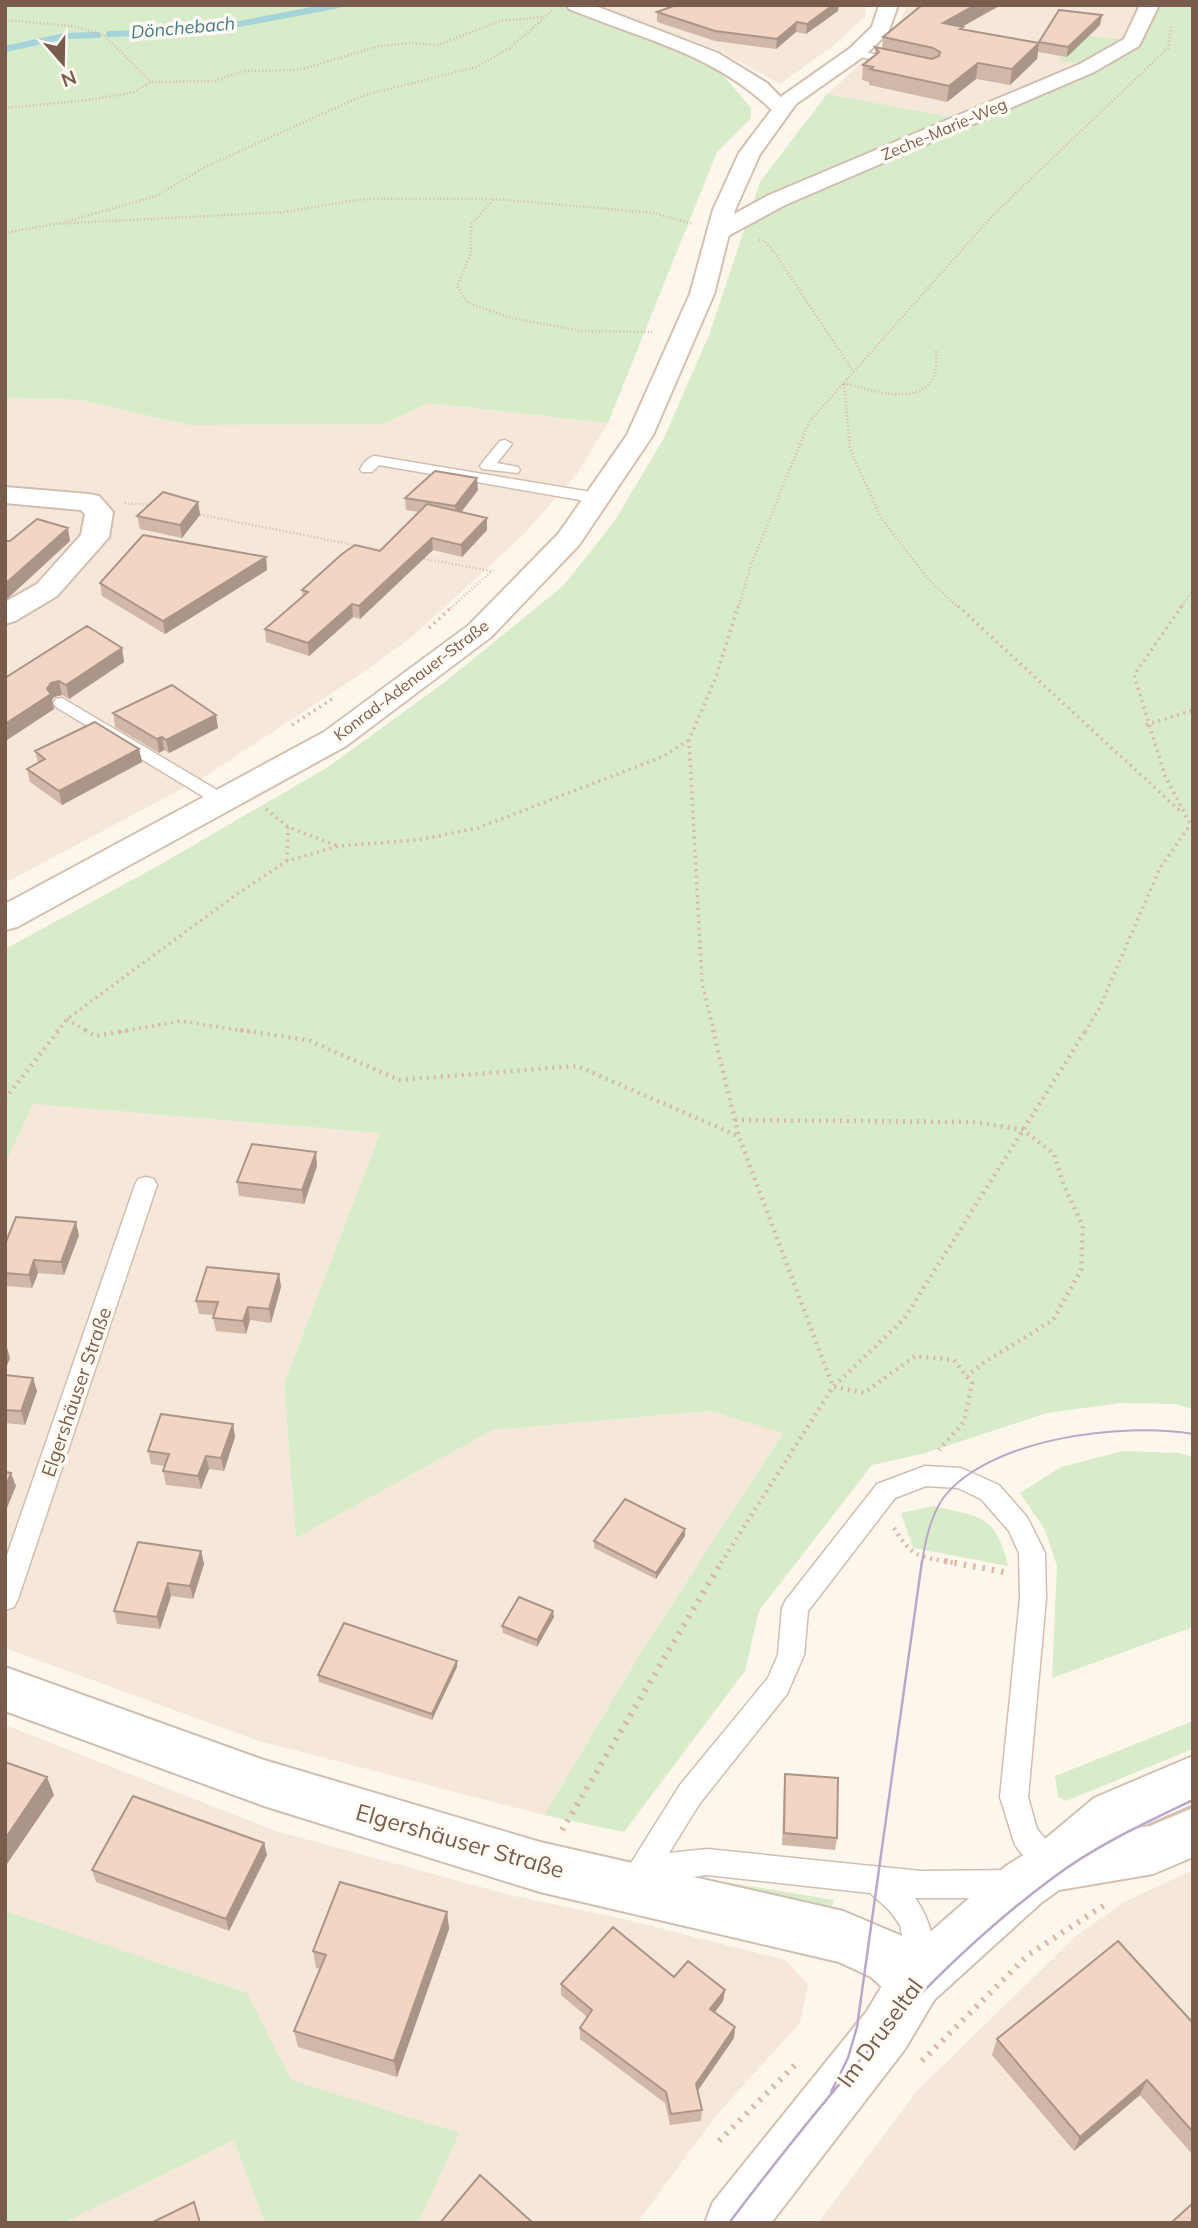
<svg xmlns="http://www.w3.org/2000/svg" width="1198" height="2228" font-family="Mulish,sans-serif">
<style>
.residential{fill:#f5e8da}
.green{fill:#d8ecc9}
.lines{fill:none;stroke-linecap:round;stroke-linejoin:round}
.stream{stroke:#a5d3da;stroke-width:6}
.service-casing{stroke:#d1beb0;stroke-width:3}
.minor-casing{stroke:#d1beb0;stroke-width:4}
.tertiary-casing{stroke:#d1beb0;stroke-width:4}
.secondary-casing{stroke:#d6c0b0;stroke-width:4}
.path-far3{stroke:#d9b8a5;stroke-width:2.5;stroke-dasharray:1 2.5;stroke-linecap:butt}
.path-far2{stroke:#d9b8a5;stroke-width:3.5;stroke-dasharray:2 4.5;stroke-linecap:butt}
.path-far1{stroke:#d9b8a5;stroke-width:4.5;stroke-dasharray:2 5;stroke-linecap:butt}
.path{stroke:#d9b8a5;stroke-width:6;stroke-dasharray:2.5 7;stroke-linecap:butt}
.service{fill:#fff;fill-rule:evenodd}
.minor{fill:#fff;fill-rule:evenodd}
.tertiary{fill:#fff;fill-rule:evenodd}
.secondary{fill:#fff;fill-rule:evenodd}
.tram-far1{stroke:#b9a8c9;stroke-width:2}
.tram{stroke:#b9a8c9;stroke-width:2.5}
.wall{fill:#d1b7a8}
.shaded-wall{fill:#aa9588}
.building{fill:#f3d5c3;stroke:#aa9588;stroke-width:2}
.labels{text-anchor:middle;stroke-width:7;stroke-linejoin:round;paint-order:stroke}
.far-street-label{font-size:16px;fill:#7a5c4d;stroke:#fffaf3}
.far-water-label{font-size:18px;font-style:italic;fill:#437c86;stroke:#fffaf3}
.street-label{font-size:19px;fill:#7a5c4d;stroke:#fffaf3}
.near-street-label{font-size:23px;fill:#7a5c4d;stroke:#fffaf3}
</style>
<rect width="100%" height="100%" fill="#fdf6ec"/>
<path class="residential" d="M 590,5 L 867,5 L 865,16 L 834,45 L 780,84 L 718,50 Z
M 907,5 L 1139,5 L 1123,40 L 1083,64 L 957,118 L 827,94 L 894,34 Z
M 5,398 L 81,400 L 188,425 L 383,424 L 428,403 L 608,423 L 577,474 L 524,534 L 413,636 L 361,674 L 204,777 L 5,883 Z
M 33,1104 L 380,1133 L 284,1384 L 296,1538 L 493,1430 L 711,1411 L 783,1433 L 642,1651 L 544,1815 L 259,1741 L 5,1648 L 5,1164 Z
M 5,1725 L 276,1831 L 510,1895 L 623,1919 L 786,1960 L 808,1985 L 800,2023 L 719,2112 L 637,2223 L 5,2223 Z
M 1193,1870 L 1193,2223 L 818,2223 L 917,2091 L 1077,1935 L 1128,1900 Z"/>
<path class="green" d="M 5,5 L 560,5 L 695,55 L 717,68 L 751,108 L 751,118 L 717,152 L 608,423 L 428,403 L 383,424 L 188,425 L 81,400 L 5,398 Z
M 1139,5 L 1193,5 L 1193,1409 L 1175,1404 L 1121,1403 L 1047,1413 L 922,1454 L 872,1465 L 759,1611 L 745,1671 L 624,1832 L 544,1815 L 642,1651 L 783,1433 L 710,1411 L 493,1430 L 296,1538 L 284,1384 L 380,1133 L 33,1104 L 5,1164 L 5,949 L 156,867 L 328,767 L 445,682 L 563,586 L 614,522 L 664,438 L 709,335 L 760,182 L 827,94 L 957,118 L 1081,64 L 1058,60 L 1061,56 L 1067,57 L 1051,31 L 1123,40 Z
M 1123,1451 L 1179,1453 L 1193,1457 L 1193,1627 L 1052,1678 L 1057,1566 L 1045,1530 L 1020,1493 L 1061,1467 Z
M 933,1506 C 980,1517 996,1514 1008,1566 L 913,1548 L 901,1513 Z
M 1193,1721 L 1193,1749 L 1066,1801 L 1058,1797 L 1055,1776 Z
M 725,1882 L 834,1900 L 831,1908 L 737,1890 Z
M 5,1911 L 247,1993 L 291,2080 L 459,2133 L 418,2223 L 265,2223 L 234,2140 L 63,2223 L 5,2223 Z"/>
<g class="lines">
<path class="stream" d="M 109,34 L 202,31 L 339,5
M 5,49 L 65,36 L 98,35"/>
<defs>
<path id="service" d="M 856,50 L 905,61 L 906,63 L 901,66 L 852,55 L 852,51 Z
M 505,440 L 512,444 L 497,463 L 518,467 L 520,470 L 518,473 L 482,469 L 480,466 L 482,463 L 500,441 Z
M 375,456 L 597,493 L 605,498 L 597,503 L 379,465 L 372,472 L 362,472 L 360,469 C 364,463 368,457 375,456 Z
M 62,698 L 229,797 L 232,801 L 229,805 L 217,805 L 56,707 L 53,703 L 56,699 Z
M 146,1177 L 154,1179 L 157,1185 L 18,1599 L 14,1607 L 5,1610 L 5,1561 L 135,1185 L 138,1179 Z
M 925,1466 L 961,1468 L 999,1485 L 1027,1517 L 1045,1553 L 1046,1598 L 1028,1797 L 1037,1829 L 1060,1857 L 1064,1867 L 1060,1877 L 1050,1880 L 1040,1877 L 1015,1845 L 1000,1797 L 1020,1598 L 1019,1553 L 1009,1531 L 981,1499 L 958,1488 L 926,1486 L 895,1498 L 808,1611 L 804,1655 L 787,1694 L 700,1803 L 669,1853 L 707,1849 L 921,1871 L 1013,1870 L 1023,1874 L 1027,1884 L 1023,1894 L 1013,1898 L 915,1898 C 932,1921 939,1953 928,1979 L 918,1983 L 908,1979 L 903,1969 L 905,1951 L 900,1925 L 889,1910 L 870,1893 L 707,1875 L 672,1880 L 631,1903 L 621,1899 L 617,1889 L 621,1879 L 680,1785 L 768,1678 L 778,1655 L 782,1608 L 786,1600 L 877,1484 Z"/>
<path id="minor" d="M 567,5 L 593,5 L 718,53 L 767,83 L 791,108 L 788,112 L 774,112 C 714,53 644,40 569,9 Z
M 1140,5 L 1159,5 L 1139,46 L 1094,72 L 785,205 L 726,237 L 710,237 L 707,232 L 710,227 L 769,195 L 1080,64 L 1124,39 Z
M 5,487 L 89,494 L 99,496 L 113,512 L 109,537 L 57,596 L 15,621 L 5,624 L 5,602 L 37,584 L 81,535 L 85,514 L 81,510 L 5,503 Z"/>
<path id="tertiary" d="M 5,1667 L 264,1760 L 540,1842 L 843,1911 L 909,1939 L 934,1962 L 942,1981 L 934,2000 L 915,2008 L 896,2000 L 871,1977 L 839,1962 L 540,1892 L 264,1806 L 5,1711 Z"/>
<path id="secondary" d="M 879,5 L 898,5 L 888,33 L 863,57 L 796,104 L 760,154 L 735,210 L 714,294 L 653,435 L 579,545 L 491,637 L 346,746 L 17,927 L 5,930 L 5,904 L 324,732 L 469,625 L 559,533 L 627,435 L 690,294 L 713,210 L 739,153 L 782,96 L 849,49 L 872,27 Z
M 1193,1756 L 1193,1804 L 1138,1828 L 1150,1826 L 1193,1808 L 1193,1857 L 1153,1874 L 1059,1890 L 1042,1902 L 934,2000 L 905,2049 L 771,2223 L 705,2223 L 713,2202 L 867,2011 L 896,1962 L 1006,1866 L 1032,1850 L 1094,1798 Z"/>
</defs>
<use href="#service" class="service-casing"/>
<use href="#minor" class="minor-casing"/>
<use href="#tertiary" class="tertiary-casing"/>
<use href="#secondary" class="secondary-casing"/>
<path class="path-far3" d="M 5,20 L 72,26 L 104,35 L 151,82
M 5,108 L 89,100 L 134,92 L 151,82 L 215,81 L 244,71 L 299,70 L 379,46 L 410,43 L 438,45 L 500,21 L 543,17
M 493,200 L 471,225 L 471,253 L 457,286 L 468,303 L 511,318 L 582,331 L 652,332
M 65,222 L 156,196 L 205,167 L 362,96 L 476,67 L 510,48 L 552,11
M 53,224 L 284,212 L 364,199 L 494,199 L 655,213 L 692,224
M 5,233 L 53,224
M 759,240 L 765,241 L 774,252 L 853,371
M 844,383 C 866,389 912,405 930,383 C 938,374 936,361 936,350
M 844,384 L 850,449 L 881,518 L 929,580 L 959,608
M 125,503 L 155,505
M 197,514 L 385,551
M 421,558 L 491,571
M 451,608 L 493,570
M 738,608 L 751,565 L 809,422 L 993,215 L 1168,48 L 1171,27
M 1180,608 L 1193,590"/>
<path class="path-far2" d="M 958,606 L 1180,811
M 1182,606 L 1134,675 L 1165,776 L 1193,829
M 429,628 L 453,606
M 292,725 L 332,699
M 1146,725 L 1193,710
M 266,809 L 288,827 L 338,846
M 287,861 L 288,827
M 67,1019 L 88,1032
M 57,1032 L 67,1019 L 237,894 L 287,861 L 339,846 L 418,840 L 478,828 L 664,756 L 689,740
M 120,1032 L 180,1021 L 252,1032
M 714,1032 L 702,983 L 689,740 L 716,677 L 738,606
M 1085,1032 L 1099,1009 L 1160,868 L 1190,825"/>
<path class="path-far1" d="M 85,1030 L 95,1036 L 130,1030
M 240,1030 L 308,1040 L 399,1080 L 577,1066 L 738,1136
M 713,1030 L 739,1137 L 833,1387
M 5,1099 L 59,1030
M 735,1120 L 975,1122 L 1023,1130 L 1054,1154 L 1064,1186 L 1083,1226 L 1081,1270 L 1053,1320 L 983,1363 L 967,1376
M 834,1387 L 864,1393 L 915,1356 L 954,1360 L 972,1383 L 964,1422 L 939,1450
M 894,1528 C 913,1559 919,1556 954,1563
M 721,1563 L 833,1387 L 904,1319 L 1086,1030"/>
<path class="path" d="M 945,1561 L 1004,1572
M 562,1830 L 722,1561
M 922,2061 L 1028,1955 L 1109,1902
M 719,2141 L 798,2062"/>
<use href="#service" class="service"/>
<use href="#minor" class="minor"/>
<use href="#tertiary" class="tertiary"/>
<use href="#secondary" class="secondary"/>
<path class="tram-far1" d="M 922,1563 C 925,1541 930,1516 944,1497 C 990,1438 1123,1422 1193,1434"/>
<path class="tram" d="M 831,2092 L 848,2058 L 857,2027 L 922,1561
M 729,2223 C 825,2097 925,1972 1054,1877 C 1097,1845 1145,1823 1193,1800"/>
</g>
<path class="wall" d="M 922,5 L 1001,5 L 962,27 L 963,30 L 1039,43 L 1039,42 L 1102,15 L 1100,25 L 1067,57 L 1038,52 L 1037,59 L 1010,85 L 976,79 L 947,102 L 869,85 L 869,82 L 862,80 L 863,65 L 875,56 L 875,47 L 882,48 L 883,37 Z
M 838,11 L 806,34 L 796,32 L 776,49 L 715,41 L 657,22 L 657,12 Z
M 478,490 L 461,512 L 487,518 L 487,530 L 462,557 L 433,550 L 360,619 L 353,617 L 309,656 L 266,642 L 265,629 L 303,597 L 302,590 L 380,551 L 418,512 L 406,510 L 405,498 Z
M 198,502 L 200,515 L 182,538 L 140,529 L 137,516 Z
M 266,557 L 267,570 L 165,634 L 102,596 L 100,583 Z
M 122,648 L 124,662 L 69,699 L 62,695 L 54,697 L 52,700 L 54,709 L 7,740 L 5,738 L 5,678 Z
M 113,713 L 218,728 L 169,753 L 164,750 L 159,753 L 115,727 Z
M 139,749 L 142,762 L 62,805 L 30,782 L 27,769 L 38,763 L 35,751 Z
M 317,1166 L 304,1204 L 239,1196 L 237,1182 Z
M 79,1235 L 64,1275 L 38,1273 L 32,1288 L 5,1286 L 5,1244 Z
M 279,1274 L 281,1287 L 271,1323 L 250,1320 L 246,1334 L 216,1331 L 213,1318 L 214,1315 L 199,1314 L 196,1301 Z
M 5,1375 L 33,1378 L 37,1391 L 25,1425 L 5,1423 Z
M 233,1424 L 235,1437 L 224,1471 L 209,1469 L 201,1489 L 166,1485 L 163,1471 L 165,1466 L 151,1464 L 148,1451 Z
M 685,1529 L 685,1536 L 656,1579 L 594,1548 L 594,1541 Z
M 201,1551 L 204,1564 L 193,1599 L 171,1596 L 160,1629 L 117,1624 L 114,1611 Z
M 554,1617 L 537,1647 L 503,1633 L 502,1626 Z
M 457,1667 L 432,1720 L 319,1682 L 318,1675 Z
M 785,1774 L 837,1838 L 835,1850 L 782,1845 L 784,1786 Z
M 264,1843 L 267,1855 L 229,1931 L 96,1882 L 92,1870 Z
M 447,1912 L 449,1929 L 397,2077 L 298,2047 L 294,2031 L 320,1969 L 316,1968 L 313,1951 Z
M 674,1977 L 725,1990 L 723,2001 L 715,2012 L 735,2027 L 734,2038 L 697,2091 L 702,2110 L 701,2121 L 670,2125 L 665,2103 L 580,2039 L 580,2028 L 587,2017 L 561,1995 L 561,1984 Z
M 1193,2023 L 1193,2155 L 1140,2095 L 1074,2151 L 992,2055 L 997,2039 Z"/>
<path class="shaded-wall" d="M 833,5 L 839,5 L 838,11 L 806,34 L 807,24 Z
M 975,5 L 1001,5 L 941,38 L 943,23 Z
M 1102,15 L 1100,25 L 1067,57 L 1068,47 Z
M 797,22 L 796,32 L 776,49 L 777,39 Z
M 1039,43 L 1037,59 L 1010,85 L 1012,69 Z
M 978,63 L 976,79 L 947,102 L 949,86 Z
M 477,478 L 478,490 L 456,519 L 455,506 Z
M 198,502 L 200,515 L 182,538 L 180,525 Z
M 487,518 L 487,530 L 462,557 L 461,545 Z
M 68,528 L 70,541 L 5,601 L 5,584 Z
M 432,538 L 433,550 L 360,619 L 359,606 Z
M 266,557 L 267,570 L 165,634 L 163,621 Z
M 352,604 L 353,617 L 309,656 L 308,643 Z
M 122,648 L 124,662 L 69,699 L 66,685 Z
M 59,681 L 62,695 L 54,697 L 52,700 L 54,709 L 7,740 L 5,724 L 51,683 Z
M 216,715 L 218,728 L 169,753 L 166,740 Z
M 162,737 L 164,750 L 159,753 L 157,739 Z
M 139,749 L 142,762 L 62,805 L 59,791 Z
M 316,1152 L 317,1166 L 304,1204 L 302,1190 Z
M 76,1222 L 79,1235 L 64,1275 L 61,1262 Z
M 34,1260 L 38,1273 L 32,1288 L 29,1275 Z
M 279,1274 L 281,1287 L 271,1323 L 269,1309 Z
M 248,1307 L 250,1320 L 246,1334 L 243,1321 Z
M 6,1344 L 10,1358 L 5,1371 L 5,1346 Z
M 33,1378 L 37,1391 L 25,1425 L 21,1411 Z
M 233,1424 L 235,1437 L 224,1471 L 221,1458 Z
M 206,1456 L 209,1469 L 201,1489 L 198,1476 Z
M 11,1473 L 16,1486 L 5,1513 L 5,1488 Z
M 685,1529 L 685,1536 L 656,1579 L 656,1573 Z
M 201,1551 L 204,1564 L 193,1599 L 190,1586 Z
M 168,1583 L 171,1596 L 160,1629 L 157,1617 Z
M 553,1611 L 554,1617 L 537,1647 L 537,1640 Z
M 457,1661 L 457,1667 L 432,1720 L 432,1714 Z
M 47,1777 L 54,1795 L 5,1867 L 5,1839 Z
M 264,1843 L 267,1855 L 229,1931 L 226,1919 Z
M 447,1912 L 449,1929 L 397,2077 L 394,2061 Z
M 725,1990 L 723,2001 L 709,2020 L 710,2009 Z
M 735,2027 L 734,2038 L 695,2095 L 696,2084 Z
M 1147,2080 L 1140,2095 L 1074,2151 L 1080,2137 Z"/>
<path class="building" d="M 676,5 L 833,5 L 807,24 L 797,22 L 777,39 L 715,31 L 657,12 Z
M 922,5 L 975,5 L 943,23 L 963,27 L 960,29 L 1039,43 L 1012,69 L 978,63 L 949,86 L 870,69 L 873,67 L 863,65 L 879,52 L 875,47 L 932,59 L 939,56 L 940,52 L 933,48 L 883,37 Z
M 1059,10 L 1102,15 L 1068,47 L 1039,42 Z
M 435,471 L 477,478 L 455,506 L 405,498 Z
M 163,492 L 198,502 L 180,525 L 137,516 Z
M 427,504 L 487,518 L 461,545 L 432,538 L 359,606 L 352,604 L 308,643 L 265,629 L 308,592 L 302,590 L 342,554 L 355,545 L 380,551 Z
M 37,519 L 68,528 L 5,584 L 5,541 L 10,541 Z
M 143,535 L 266,557 L 163,621 L 100,583 Z
M 87,626 L 122,648 L 66,685 L 59,681 L 51,683 L 47,689 L 51,694 L 5,724 L 5,678 Z
M 172,685 L 216,715 L 166,740 L 162,737 L 157,739 L 113,713 Z
M 95,722 L 139,749 L 59,791 L 27,769 L 45,759 L 35,751 Z
M 252,1144 L 316,1152 L 302,1190 L 237,1182 Z
M 16,1217 L 76,1222 L 61,1262 L 34,1260 L 29,1275 L 5,1273 L 5,1244 Z
M 207,1267 L 279,1274 L 269,1309 L 248,1307 L 243,1321 L 213,1318 L 218,1302 L 196,1301 Z
M 5,1375 L 33,1378 L 21,1411 L 5,1410 Z
M 161,1414 L 233,1424 L 221,1458 L 206,1456 L 198,1476 L 163,1471 L 169,1454 L 148,1451 Z
M 5,1472 L 11,1473 L 5,1488 Z
M 625,1499 L 685,1529 L 656,1573 L 594,1541 Z
M 138,1542 L 201,1551 L 190,1586 L 168,1583 L 157,1617 L 114,1611 Z
M 519,1597 L 553,1611 L 537,1640 L 502,1626 Z
M 344,1623 L 457,1661 L 432,1714 L 318,1675 Z
M 5,1762 L 47,1777 L 5,1839 Z
M 785,1774 L 838,1778 L 837,1838 L 784,1833 Z
M 133,1796 L 264,1843 L 226,1919 L 92,1870 Z
M 340,1882 L 447,1912 L 394,2061 L 294,2031 L 326,1955 L 313,1951 Z
M 613,1927 L 674,1977 L 688,1961 L 725,1990 L 710,2009 L 735,2027 L 696,2084 L 702,2110 L 671,2114 L 666,2092 L 580,2028 L 592,2010 L 561,1984 Z
M 1118,1941 L 1193,2023 L 1193,2132 L 1147,2080 L 1080,2137 L 997,2039 Z
M 480,2175 L 533,2223 L 440,2223 Z
M 194,2202 L 200,2223 L 151,2223 Z
M 1193,2203 L 1193,2223 L 1171,2223 Z"/>
<g class="labels">
<g class="far-street-label">
<text transform="translate(944 129) rotate(-23)" y="6">Zeche-Marie-Weg</text>
<text transform="translate(411 680) rotate(-37)" y="6">Konrad-Adenauer-Straße</text>
</g>
<g class="far-water-label">
<text transform="translate(183 28) rotate(-5)" y="6">Dönchebach</text>
</g>
<g class="street-label">
<text transform="translate(76 1392) rotate(-71)" y="7">Elgershäuser Straße</text>
</g>
<g class="near-street-label">
<text transform="translate(460 1841) rotate(16)" y="8">Elgershäuser Straße</text>
<text transform="translate(880 2033) rotate(-54)" y="8">Im Druseltal</text>
</g>
</g>
<rect width="1198" height="2228" fill="none" stroke="#7a5c4d" stroke-width="14"/>
<g transform="translate(63 63) rotate(160)" stroke="#fffaf3" stroke-width="5" paint-order="stroke">
<path d="M0-5L12 26L0 18L-12 26Z" fill="#7a5c4d"/>
<text y="-10" font-size="19" font-weight="bold" text-anchor="middle" fill="#7a5c4d">N</text>
</g>
</svg>
